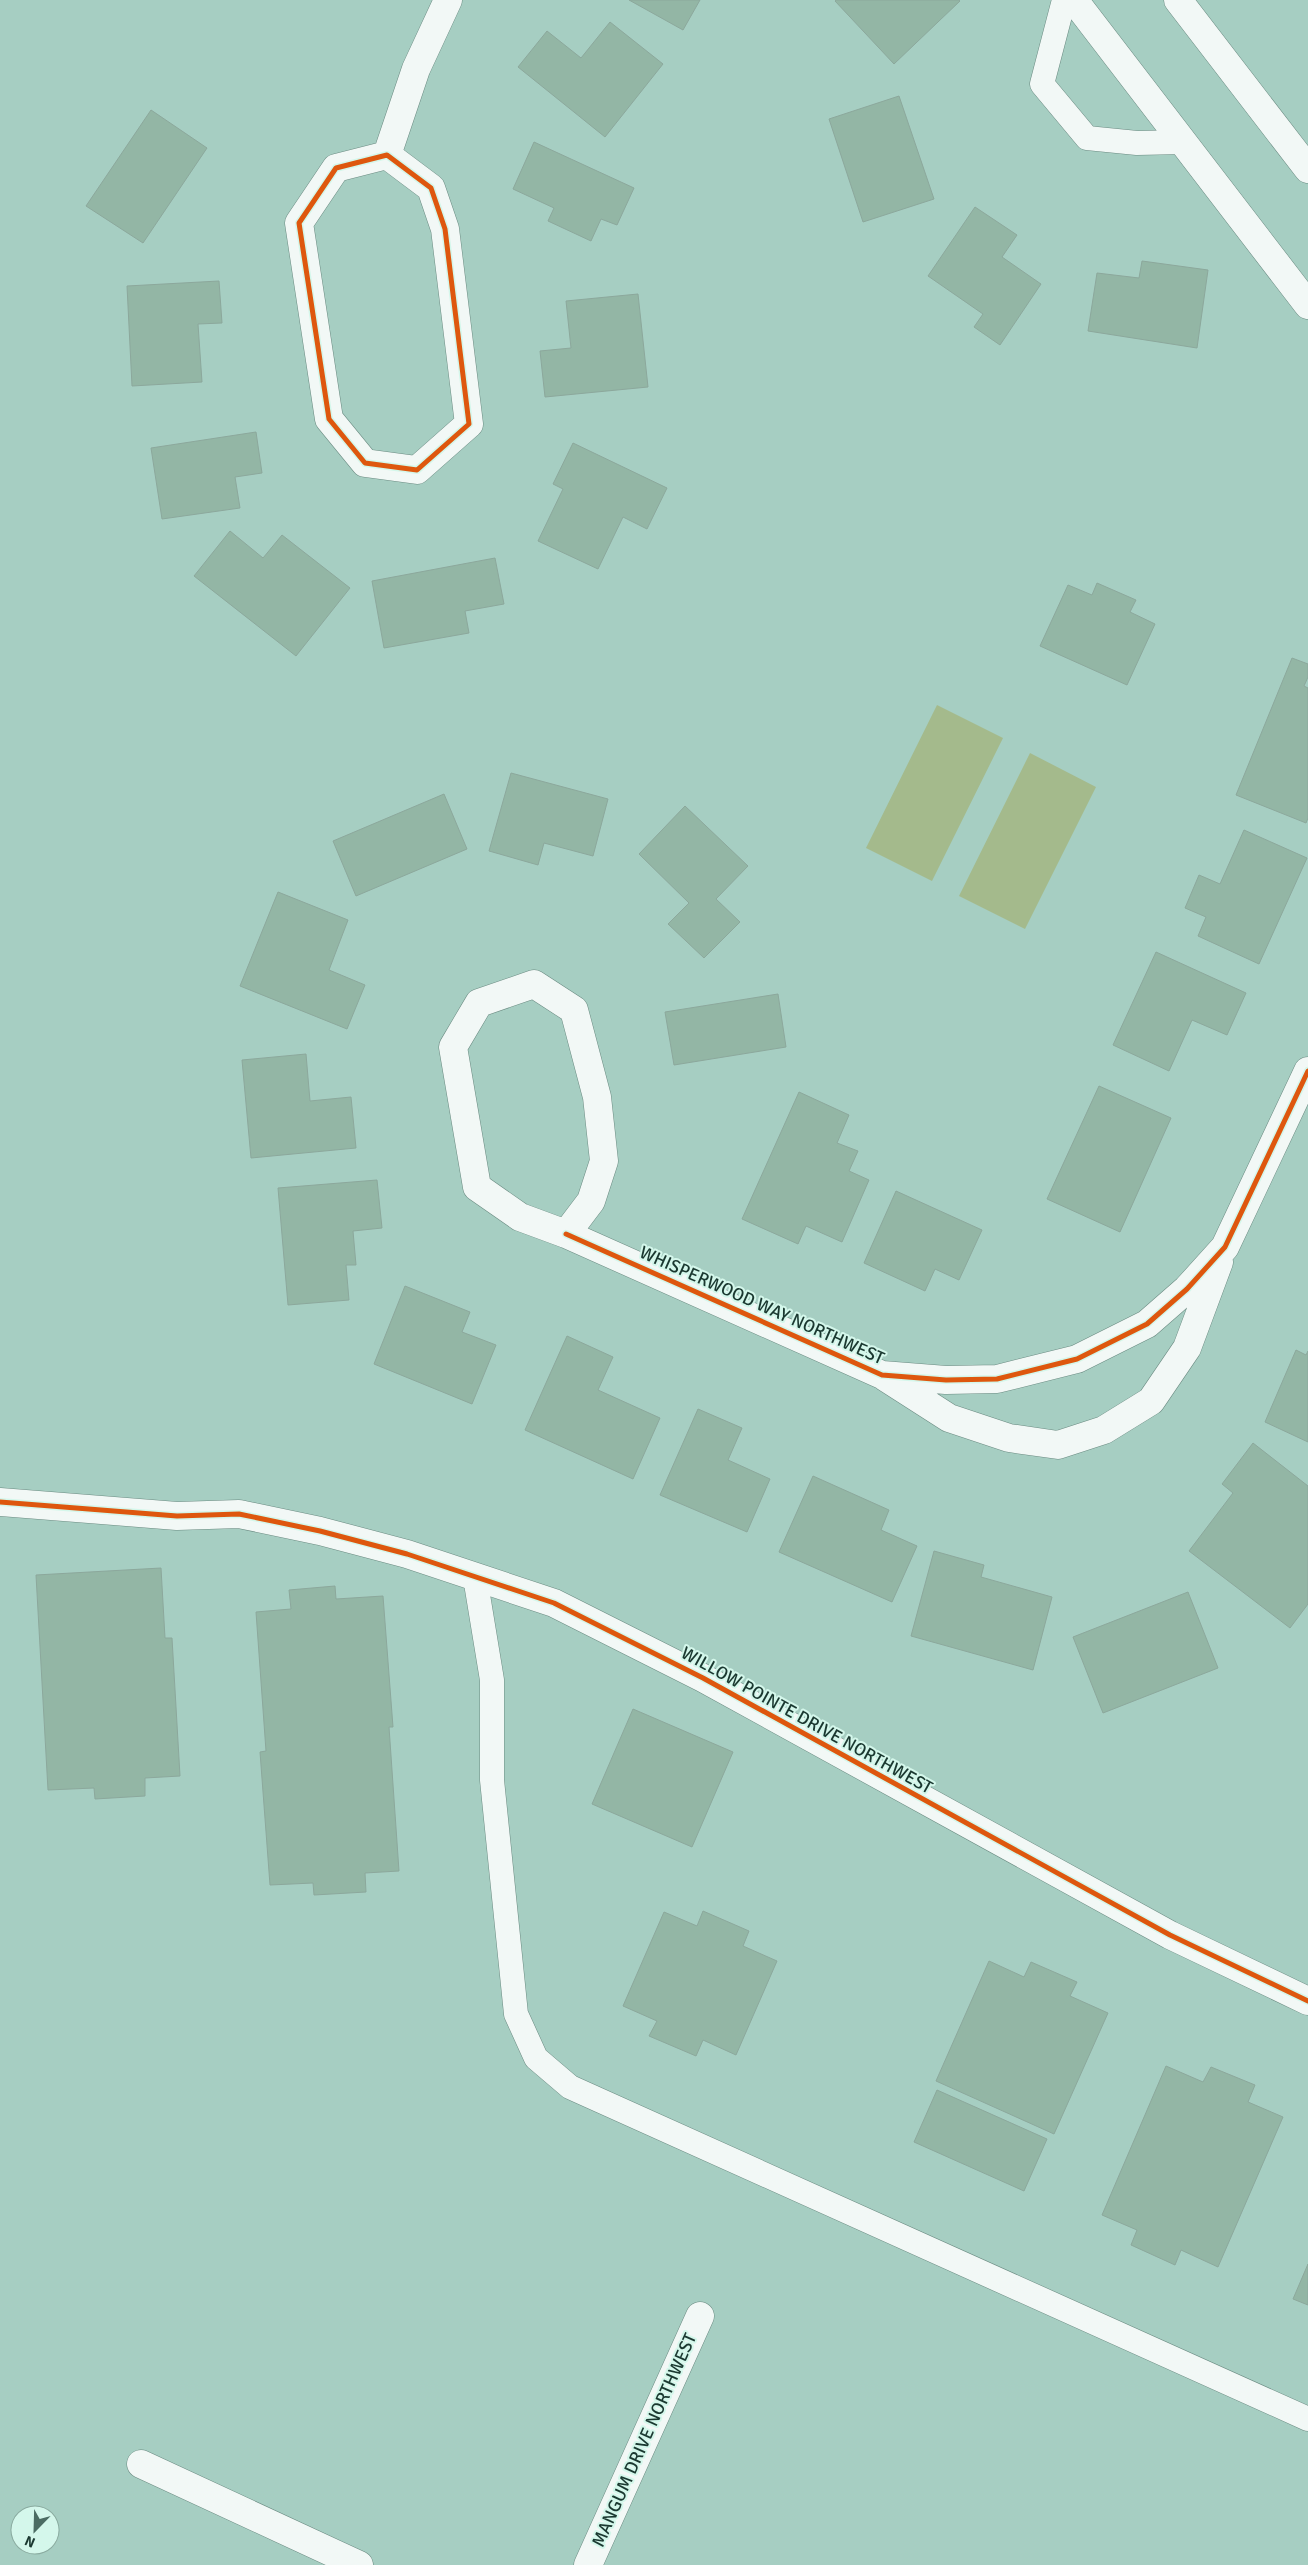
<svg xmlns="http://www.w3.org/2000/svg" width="1308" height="2565" font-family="Signika,sans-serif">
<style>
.green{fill:#a4ba8c}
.building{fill:#93b6a5;stroke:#8ca89c}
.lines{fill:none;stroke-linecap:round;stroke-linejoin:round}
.service-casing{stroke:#6b8b82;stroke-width:25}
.minor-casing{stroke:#6b8b82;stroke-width:29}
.service{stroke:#f2f8f6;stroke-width:24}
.minor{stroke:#f2f8f6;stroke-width:28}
.cycleway-casing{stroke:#d4f7eb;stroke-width:8}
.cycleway{stroke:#de570e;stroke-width:5}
.labels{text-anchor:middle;stroke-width:4;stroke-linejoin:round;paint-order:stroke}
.street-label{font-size:18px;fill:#1a3830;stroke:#d4f7eb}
</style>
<rect width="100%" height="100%" fill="#a6cec2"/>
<path class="green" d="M 937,705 L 1003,738 L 932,881 L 866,848 Z
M 1030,753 L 1096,787 L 1025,929 L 959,896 Z"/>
<path class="building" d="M 629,0 L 700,0 L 683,30 Z
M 836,0 L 959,0 L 960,1 L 894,64 L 835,1 Z
M 610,22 L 663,64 L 605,137 L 518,67 L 547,31 L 581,58 Z
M 899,96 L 934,199 L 863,222 L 829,119 Z
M 151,110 L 207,148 L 143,243 L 86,206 Z
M 534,142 L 634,188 L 617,225 L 601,219 L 591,241 L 548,221 L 554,208 L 513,189 Z
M 975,207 L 1017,235 L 1002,257 L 1041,284 L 1000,345 L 974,327 L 983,314 L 928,276 Z
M 1142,261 L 1208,270 L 1197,348 L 1088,331 L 1097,273 L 1139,278 Z
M 219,281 L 222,323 L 198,324 L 202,382 L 132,386 L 127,286 Z
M 638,294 L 648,387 L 545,397 L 540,351 L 571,348 L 566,301 Z
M 256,432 L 262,473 L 235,477 L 240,508 L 162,519 L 151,448 Z
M 573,443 L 667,488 L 647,529 L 623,517 L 598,569 L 538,541 L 563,489 L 553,484 Z
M 230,531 L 263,558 L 282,535 L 350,588 L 296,656 L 194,576 Z
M 495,558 L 504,604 L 465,611 L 469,633 L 384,648 L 372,581 Z
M 1097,583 L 1136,600 L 1130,612 L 1155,624 L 1127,685 L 1040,646 L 1068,585 L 1092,595 Z
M 1292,658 L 1308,664 L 1308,677 L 1304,686 L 1308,688 L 1308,818 L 1306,823 L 1236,795 Z
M 511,773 L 608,799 L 593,856 L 544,843 L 538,865 L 489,851 Z
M 444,794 L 467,849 L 356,896 L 333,841 Z
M 685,806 L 748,866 L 716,899 L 740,922 L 704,958 L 668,924 L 689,903 L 639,854 Z
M 1244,830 L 1307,858 L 1259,964 L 1198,936 L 1206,917 L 1185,908 L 1199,875 L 1220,884 Z
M 278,892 L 348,920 L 329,970 L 365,985 L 347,1029 L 240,986 Z
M 1156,952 L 1246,993 L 1227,1035 L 1192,1020 L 1169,1071 L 1113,1045 Z
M 778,994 L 786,1047 L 674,1065 L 665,1012 Z
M 306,1054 L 310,1101 L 351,1097 L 356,1148 L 251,1158 L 242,1060 Z
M 1099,1086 L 1171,1118 L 1120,1232 L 1047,1199 Z
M 799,1092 L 849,1115 L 837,1143 L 858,1151 L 849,1171 L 869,1180 L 842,1242 L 806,1226 L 798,1244 L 742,1219 Z
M 377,1180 L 382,1228 L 353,1231 L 356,1265 L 346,1265 L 349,1300 L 288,1305 L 278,1188 Z
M 896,1191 L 982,1230 L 959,1280 L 935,1269 L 925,1291 L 864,1263 Z
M 405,1286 L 470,1312 L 462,1332 L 496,1345 L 472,1404 L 374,1364 Z
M 567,1336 L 613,1357 L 598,1390 L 660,1418 L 633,1479 L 525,1430 Z
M 1296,1350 L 1306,1355 L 1308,1351 L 1308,1442 L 1265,1422 Z
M 698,1409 L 742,1428 L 728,1460 L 770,1479 L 747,1532 L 660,1495 Z
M 1253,1443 L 1308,1486 L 1308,1604 L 1290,1628 L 1189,1551 L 1233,1493 L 1222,1484 Z
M 813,1476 L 889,1510 L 881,1530 L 917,1546 L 892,1602 L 779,1552 Z
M 934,1551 L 984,1565 L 981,1577 L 1052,1597 L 1033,1670 L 911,1636 Z
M 161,1568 L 165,1638 L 172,1638 L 180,1776 L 145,1778 L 145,1796 L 95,1799 L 94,1788 L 48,1790 L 36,1575 Z
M 335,1586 L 336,1599 L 383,1596 L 393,1727 L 389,1727 L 399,1871 L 365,1873 L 366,1892 L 314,1895 L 313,1883 L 270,1885 L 260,1752 L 266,1751 L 256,1612 L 291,1609 L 289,1590 Z
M 1188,1592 L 1218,1668 L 1103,1713 L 1073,1637 Z
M 633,1709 L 733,1752 L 692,1847 L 592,1804 Z
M 703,1911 L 749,1931 L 743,1946 L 777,1961 L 736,2055 L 703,2040 L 696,2056 L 649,2036 L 657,2021 L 623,2006 L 664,1912 L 697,1926 Z
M 989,1961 L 1024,1977 L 1031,1962 L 1077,1982 L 1070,1996 L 1108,2013 L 1054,2134 L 936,2081 Z
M 1166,2066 L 1203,2082 L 1211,2067 L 1255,2085 L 1248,2102 L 1283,2117 L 1218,2267 L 1181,2250 L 1175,2265 L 1131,2245 L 1137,2230 L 1102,2215 Z
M 937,2090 L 1047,2139 L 1024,2191 L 914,2142 Z
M 1308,2264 L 1308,2305 L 1293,2299 Z"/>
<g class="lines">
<defs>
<path id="service" d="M 1064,0 L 1042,84 L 1087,138 L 1137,143 L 1184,142
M 475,1577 L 492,1680 L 492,1780 L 516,2014 L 536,2058 L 570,2087 L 1308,2419"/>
<path id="minor" d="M 1074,0 L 1308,305
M 1178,0 L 1308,169
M 387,155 L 431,188 L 445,229 L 469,424 L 417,470 L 365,463 L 329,419 L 299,223 L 336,168 Z
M 387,155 L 416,69 L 448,0
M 534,984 L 574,1010 L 597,1097 L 604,1161 L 591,1201 L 566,1234 L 520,1217 L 477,1187 L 453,1047 L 479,1003 Z
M 566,1234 L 882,1375 L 946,1380 L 997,1379 L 1077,1359 L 1147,1324 L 1187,1289 L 1225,1247 L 1308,1071
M 885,1377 L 949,1418 L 1009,1438 L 1058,1445 L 1104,1430 L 1151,1401 L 1187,1348 L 1219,1262
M 0,1502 L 177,1516 L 239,1514 L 320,1531 L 407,1554 L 554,1603 L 703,1678 L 1170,1935 L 1308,2001
M 141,2464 L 359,2565
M 588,2565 L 700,2316"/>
</defs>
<use href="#service" class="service-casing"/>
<use href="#minor" class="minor-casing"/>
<use href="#service" class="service"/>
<use href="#minor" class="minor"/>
<defs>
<path id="cycleway" d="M 387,155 L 431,188 L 445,229 L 469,424 L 417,470 L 365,463 L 329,419 L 299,223 L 336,168 Z
M 566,1234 L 882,1375 L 946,1380 L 997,1379 L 1077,1359 L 1147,1324 L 1187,1289 L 1225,1247 L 1308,1071
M 0,1502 L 177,1516 L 239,1514 L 320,1531 L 407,1554 L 554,1603 L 703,1678 L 1170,1935 L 1308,2001"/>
</defs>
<use href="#cycleway" class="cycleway-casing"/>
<use href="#cycleway" class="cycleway"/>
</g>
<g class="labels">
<g class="street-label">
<text transform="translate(762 1305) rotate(24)" y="6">WHISPERWOOD WAY NORTHWEST</text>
<text transform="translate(807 1720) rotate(29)" y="6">WILLOW POINTE DRIVE NORTHWEST</text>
<text transform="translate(644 2440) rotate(-66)" y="6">MANGUM DRIVE NORTHWEST</text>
</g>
</g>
<g transform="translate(35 2530) rotate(203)"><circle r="24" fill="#d4f7eb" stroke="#8aaba0"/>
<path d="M0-4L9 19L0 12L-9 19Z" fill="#4b6c63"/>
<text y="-8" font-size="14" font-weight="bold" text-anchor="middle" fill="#1a3830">N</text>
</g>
</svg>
